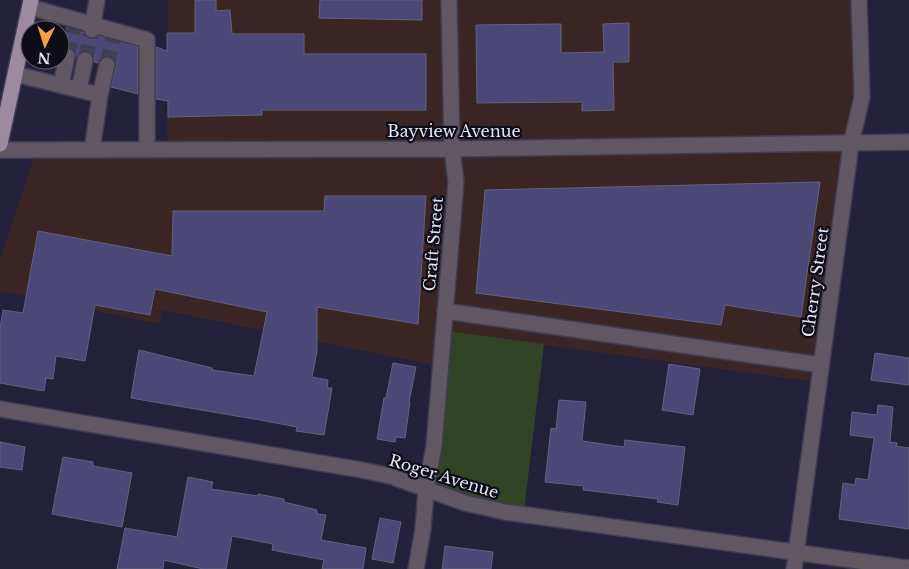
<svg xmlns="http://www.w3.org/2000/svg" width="909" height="569" font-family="'Libre Baskerville',serif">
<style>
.industrial{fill:#392624}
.green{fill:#324225}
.building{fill:#4b4776;stroke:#64627f}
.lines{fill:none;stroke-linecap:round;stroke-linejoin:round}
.minor-tunnel{stroke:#403e55;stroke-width:15;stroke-dasharray:15 8;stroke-linecap:butt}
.minor-casing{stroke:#3e3c53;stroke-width:18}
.major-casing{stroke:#3e3c53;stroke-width:18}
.minor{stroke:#605762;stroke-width:15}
.major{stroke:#9c8a9f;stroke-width:15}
.labels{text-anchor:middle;stroke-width:4.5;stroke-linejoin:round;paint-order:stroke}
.street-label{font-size:16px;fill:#e3e3f3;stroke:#0d0c17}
</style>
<rect width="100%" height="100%" fill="#232139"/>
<path class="industrial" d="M 168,0 L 856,0 L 859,97 L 816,382 L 438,330 L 434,365 L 162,310 L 159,324 L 0,291 L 0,261 L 38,147 L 167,145 Z"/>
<path class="green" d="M 448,331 L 544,344 L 524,511 L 430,487 Z"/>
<path class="building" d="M 195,0 L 216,0 L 216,11 L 230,10 L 232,34 L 304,34 L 304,54 L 426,54 L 426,110 L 262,110 L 262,115 L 168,117 L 168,101 L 156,99 L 156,47 L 167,51 L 167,33 L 195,33 Z
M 320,0 L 422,0 L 422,20 L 319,18 Z
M 629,23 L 629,62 L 613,62 L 614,110 L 582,111 L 582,102 L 477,103 L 476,25 L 561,24 L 561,53 L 604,52 L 603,24 Z
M 64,32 L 83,32 L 86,37 L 90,39 L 95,39 L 99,36 L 138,47 L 138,94 L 111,87 L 116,67 L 116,62 L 113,58 L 104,56 L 98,63 L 94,62 L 94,57 L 87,51 L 82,51 L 76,57 L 74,49 L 69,47 L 65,47 L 60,50 Z
M 820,182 L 801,317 L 725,305 L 721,325 L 476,293 L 485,190 Z
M 325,196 L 426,196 L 418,324 L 317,307 L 317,352 L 312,377 L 328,380 L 327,388 L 332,388 L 324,435 L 296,431 L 297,427 L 260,420 L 131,398 L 139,350 L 212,368 L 212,370 L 254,376 L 267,312 L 155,289 L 150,315 L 95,305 L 85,361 L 56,356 L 53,379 L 46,378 L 44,391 L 0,383 L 0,329 L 3,310 L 23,313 L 38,231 L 172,256 L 173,211 L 324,211 Z
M 875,353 L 909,358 L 909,385 L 871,380 Z
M 393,363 L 416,367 L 409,402 L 410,402 L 405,438 L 396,437 L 395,442 L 377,439 L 384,398 L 386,398 Z
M 669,364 L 700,369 L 693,415 L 662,410 Z
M 559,400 L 586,402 L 582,441 L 624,447 L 625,440 L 685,447 L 678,505 L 657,502 L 658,499 L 583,490 L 584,486 L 545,482 L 551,428 L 556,429 Z
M 878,405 L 893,407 L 890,442 L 897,443 L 896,446 L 909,448 L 909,529 L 839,519 L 843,483 L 855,485 L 856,478 L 868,480 L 874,438 L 850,435 L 852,412 L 877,415 Z
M 0,442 L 25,447 L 22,470 L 0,467 Z
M 63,457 L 93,462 L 93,466 L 132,473 L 122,527 L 52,514 Z
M 188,477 L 213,482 L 211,489 L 258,496 L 258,494 L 284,499 L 284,502 L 317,510 L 317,514 L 326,515 L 321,540 L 366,548 L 363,569 L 322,569 L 324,560 L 272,550 L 273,544 L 232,536 L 226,569 L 203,569 L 164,560 L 163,569 L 117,569 L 125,528 L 177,537 Z
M 380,518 L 401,522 L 393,563 L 372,559 Z
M 445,546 L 493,552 L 491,569 L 442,569 Z"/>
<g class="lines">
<path class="minor-tunnel" d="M 67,56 L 74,26
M 85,60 L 92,30
M 107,65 L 114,34"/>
<defs>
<path id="minor" d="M 30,7 L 147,40 L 147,150
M 92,30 L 97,0
M 15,74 L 100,95 L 92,150
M 61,85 L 67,56
M 79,90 L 85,60
M 100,95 L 107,65
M 0,150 L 452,149 L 909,142
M 445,311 L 821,365
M 0,409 L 362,470 L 390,476 L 465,503 L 505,512 L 909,568
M 416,569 L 423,529 L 426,490 L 434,446 L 456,182 L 452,149 L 449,0
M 794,569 L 851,144 L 862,97 L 859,0"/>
<path id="major" d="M 0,144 L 31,0"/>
</defs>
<use href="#minor" class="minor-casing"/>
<use href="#major" class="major-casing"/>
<use href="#minor" class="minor"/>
<use href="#major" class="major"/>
</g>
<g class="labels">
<g class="street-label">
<text x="454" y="137">Bayview Avenue</text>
<text transform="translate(433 244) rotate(-85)" y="6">Craft Street</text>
<text transform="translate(815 282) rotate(-82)" y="6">Cherry Street</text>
<text transform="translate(444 476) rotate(17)" y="6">Roger Avenue</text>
</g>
</g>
<g transform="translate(45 45) rotate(184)"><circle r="24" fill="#0d0c17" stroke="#63626f"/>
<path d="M0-4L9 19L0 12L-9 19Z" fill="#f1a540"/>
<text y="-8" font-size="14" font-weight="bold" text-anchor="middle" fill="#e3e3f3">N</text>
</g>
</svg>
